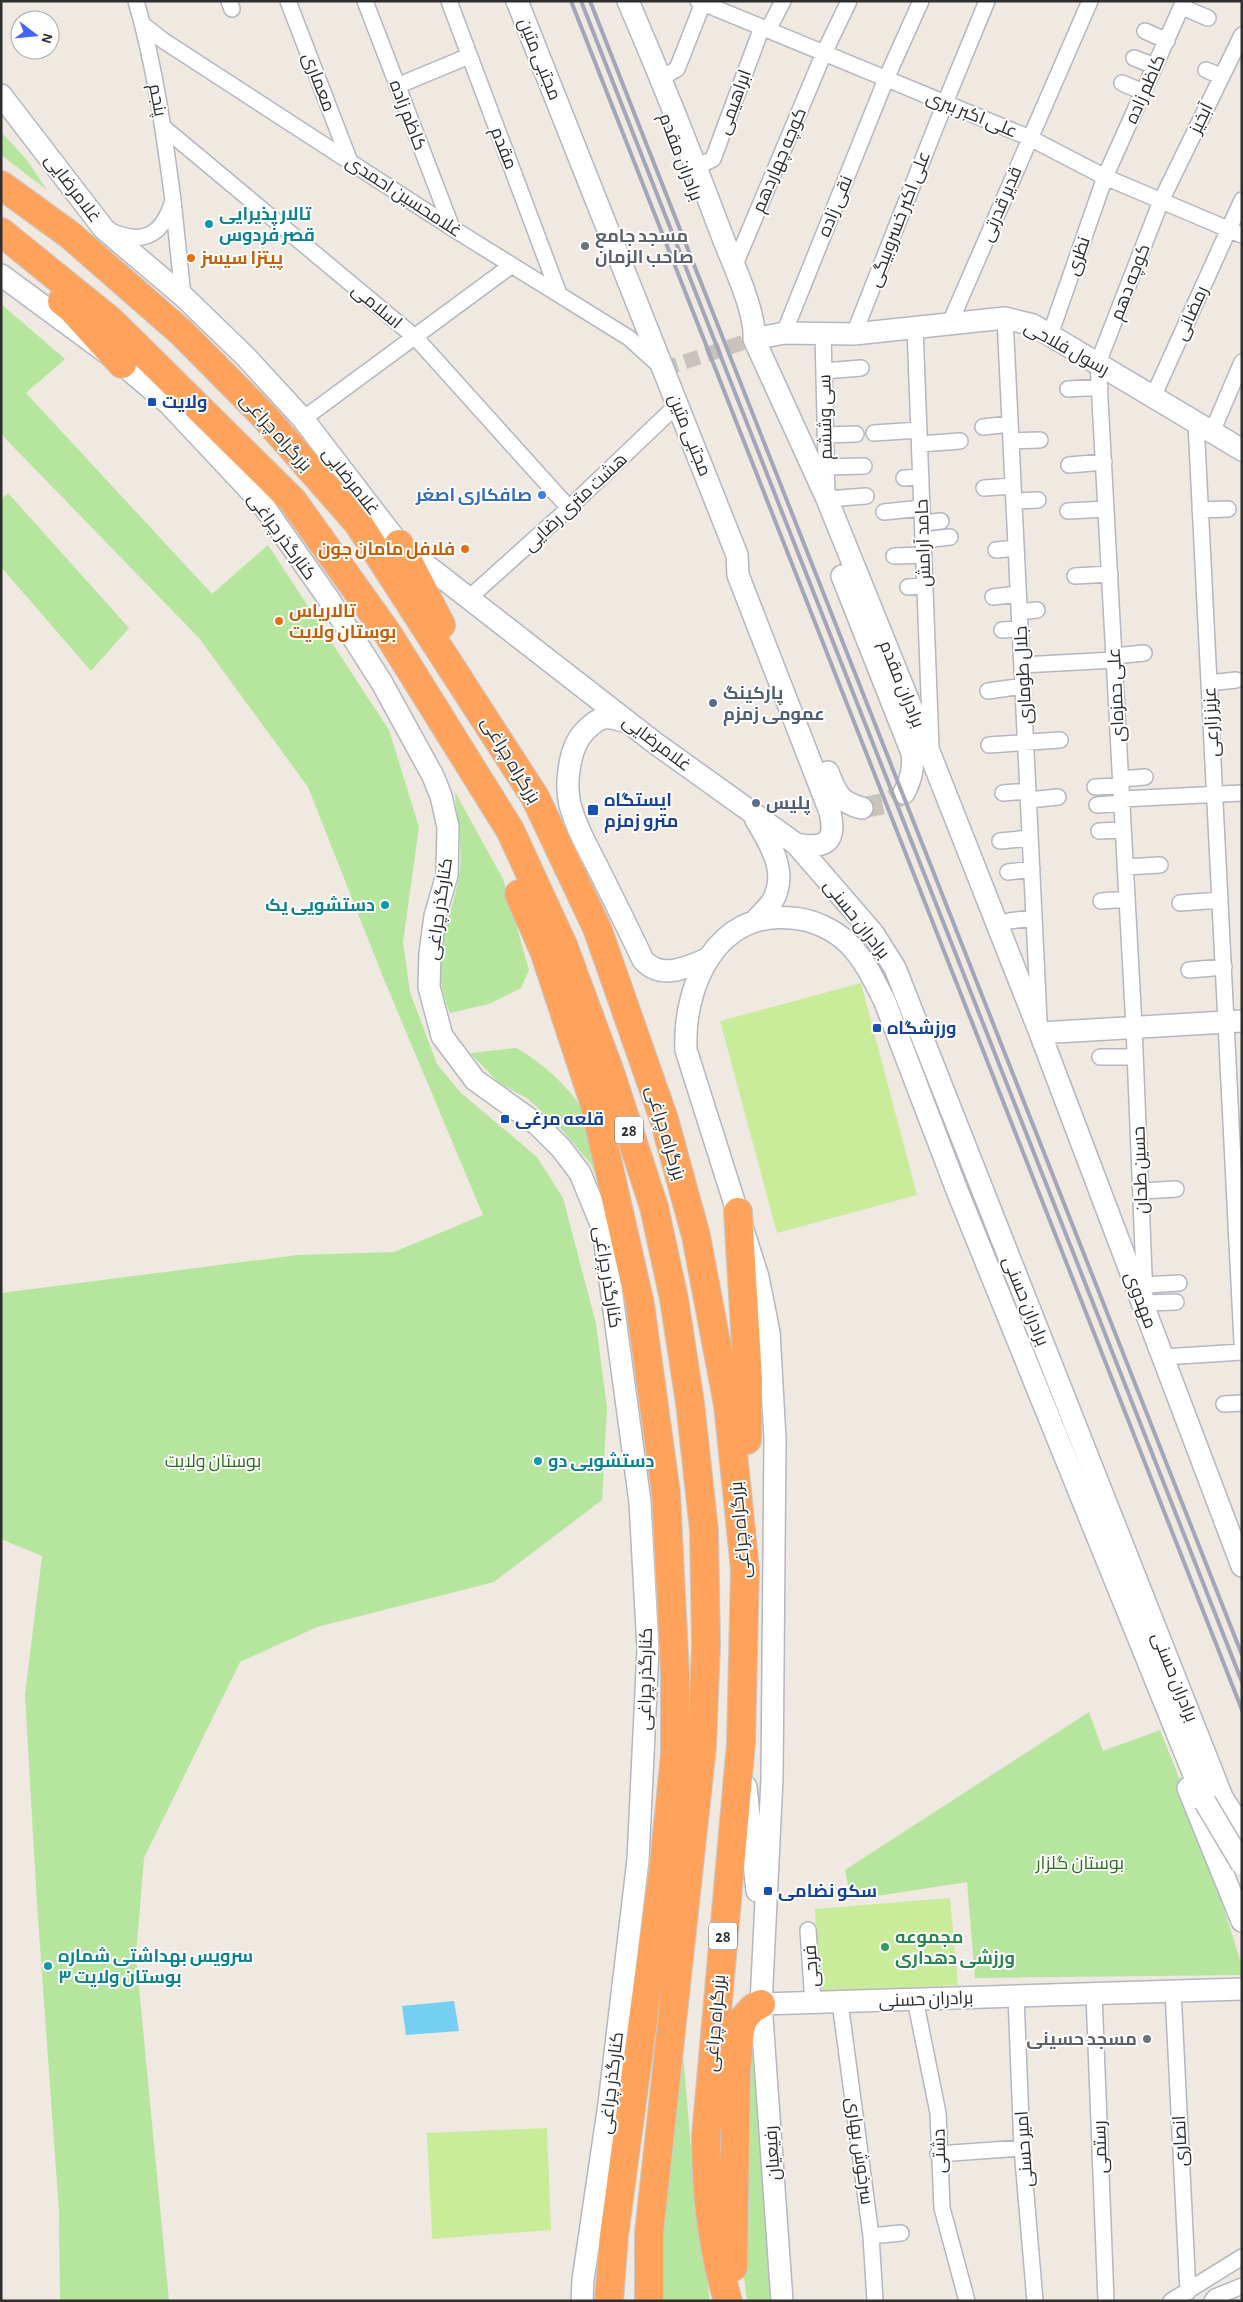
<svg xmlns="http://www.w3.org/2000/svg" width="1243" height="2302" font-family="'Alegreya Sans',Cairo,sans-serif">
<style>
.green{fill:#b6e59e}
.pitch{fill:#c9ec9a}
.water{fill:#75cff0}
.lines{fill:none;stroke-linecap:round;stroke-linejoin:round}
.street-tunnel{stroke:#c8c4bd;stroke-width:15;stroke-dasharray:15 8;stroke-linecap:butt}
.secondary-tunnel{stroke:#c8c4bd;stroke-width:21;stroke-dasharray:21 11;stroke-linecap:butt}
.street-casing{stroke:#b4b7c1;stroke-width:18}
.secondary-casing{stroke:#b4b7c1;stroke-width:24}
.highway-casing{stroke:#c9c9c9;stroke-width:30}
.street{stroke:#fff;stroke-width:15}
.secondary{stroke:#fff;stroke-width:21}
.highway{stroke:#ffa35c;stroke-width:28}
.rail{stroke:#a3a6b8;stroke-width:4}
.secondary-bridge-casing{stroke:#b4b7c1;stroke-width:24;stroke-linecap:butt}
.secondary-bridge{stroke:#fff;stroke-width:21}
.culture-dot{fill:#0f9aa8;stroke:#fff;stroke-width:2}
.worship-dot{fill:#6b7280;stroke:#fff;stroke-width:2}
.food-dot{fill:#e8710a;stroke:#fff;stroke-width:2}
.transit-dot{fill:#1a4fb4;stroke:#fff;stroke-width:2}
.shop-dot{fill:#3f7fe0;stroke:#fff;stroke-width:2}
.service-dot{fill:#5c6f8a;stroke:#fff;stroke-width:2}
.leisure-dot{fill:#2e9e5b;stroke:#fff;stroke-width:2}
.labels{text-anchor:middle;stroke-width:4;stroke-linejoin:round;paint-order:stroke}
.shield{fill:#fff;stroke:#6d6d6d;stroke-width:1}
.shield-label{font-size:16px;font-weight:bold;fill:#2e2e2e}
.street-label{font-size:18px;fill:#2e2e2e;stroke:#fff}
.culture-label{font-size:18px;font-weight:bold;fill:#0d838f;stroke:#fff;text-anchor:start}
.worship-label{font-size:18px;font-weight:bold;fill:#5b616d;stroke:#fff;text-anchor:start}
.food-label{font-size:18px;font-weight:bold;fill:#c56008;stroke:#fff;text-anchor:start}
.transit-label{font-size:18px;font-weight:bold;fill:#164399;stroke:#fff;text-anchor:start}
.shop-label{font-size:18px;font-weight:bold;fill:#366cbe;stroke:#fff;text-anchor:end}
.service-label{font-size:18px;font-weight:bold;fill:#4e5e75;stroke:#fff;text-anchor:start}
.park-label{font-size:18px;fill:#2c6e1b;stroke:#fff}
.leisure-label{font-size:18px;font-weight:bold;fill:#27864d;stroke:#fff;text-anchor:start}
</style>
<rect width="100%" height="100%" fill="#efe9e1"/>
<path class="green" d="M 1,132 L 27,160 L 47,190 L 1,155 Z
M 1,304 L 65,359 L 26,393 L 212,594 L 268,545 L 389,730 L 419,827 L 403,942 L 410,992 L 437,1064 L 461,1093 L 537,1157 L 563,1198 L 596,1324 L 607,1408 L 602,1500 L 494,1582 L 317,1627 L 240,1662 L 144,1858 L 136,1956 L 169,2301 L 60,2301 L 59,2212 L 37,1904 L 25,1695 L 42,1556 L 1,1539 L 1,1293 L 298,1255 L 394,1252 L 483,1215 L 383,977 L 308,787 L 199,638 L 1,434 Z
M 8,493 L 129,628 L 91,671 L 1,567 L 1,500 Z
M 455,792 L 503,879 L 529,970 L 521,988 L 489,1004 L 450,1013 C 426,954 449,932 459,876 C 464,847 456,820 455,792 Z
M 516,1048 C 537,1059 563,1082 577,1101 C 592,1122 599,1172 604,1198 L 591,1164 L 563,1131 L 528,1099 L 499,1083 L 470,1053 Z
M 1089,1712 L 1103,1751 L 1160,1730 L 1194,1815 L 1242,1966 L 1242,1975 L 975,1978 L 967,1882 L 851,1900 L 845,1870 Z
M 757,2026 L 771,2301 L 747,2301 L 738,2229 L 749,2037 Z
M 683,2052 L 695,2198 L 710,2301 L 657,2301 L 656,2293 Z"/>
<path class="pitch" d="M 861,983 L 917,1195 L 777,1233 L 720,1021 Z
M 950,1898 L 958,1985 L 818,1993 L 815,1909 Z
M 547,2128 L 551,2230 L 432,2239 L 427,2133 Z"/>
<path class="water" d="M 454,2001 L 459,2031 L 406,2035 L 402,2006 Z"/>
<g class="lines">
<path class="street-tunnel" d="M 663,369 L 754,339"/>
<path class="secondary-tunnel" d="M 862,808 L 887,803 L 904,793"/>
<defs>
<path id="street" d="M 136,1 C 155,66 164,133 173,200
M 229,1 L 232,9
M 288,1 L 350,162
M 365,1 L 452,228
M 449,1 L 559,294
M 698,1 L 1030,138 L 1105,177 L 1242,235
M 1182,7 L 1208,18
M 142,24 L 164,41 L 452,228 L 629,338 L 660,366
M 768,30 L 783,1
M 1145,31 L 1167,41
M 1134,58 L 1155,66
M 1206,70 L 1221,76
M 661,78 L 677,69 L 703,3
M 1122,83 L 1143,92
M 397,86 L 469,56
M 163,127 L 416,338 L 569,508
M 696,167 L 713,159 L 762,27
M 113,232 C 146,246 164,232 173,200 L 183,296
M 734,267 L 824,53 L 849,1
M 1005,318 L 1039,1020
M 949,325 L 1090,1
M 915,328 L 931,747
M 784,333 L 886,79 L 921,1
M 854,334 L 945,103 L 987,1
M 823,335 L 827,499 L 866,496
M 1050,335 L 1105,177 L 1184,1
M 824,371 L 861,368
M 1068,389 L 1100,387
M 1153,397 L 1242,200
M 303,419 L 512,265
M 1196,423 L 1242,1342
M 983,427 L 1010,424
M 1212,432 L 1242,362
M 874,433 L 919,430
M 825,435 L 856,434
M 1011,441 L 1040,440
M 920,444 L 960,441
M 1069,465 L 1104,462
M 826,467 L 864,466
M 904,478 L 921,477
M 984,488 L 1013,486
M 1014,501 L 1038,500
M 1200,510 L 1228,509
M 1068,511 L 1106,509
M 884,512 L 922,508
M 923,523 L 941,521
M 923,540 L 950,537
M 996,550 L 1016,548
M 894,556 L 924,555
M 1075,576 L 1110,574
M 908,587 L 925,586
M 470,597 L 569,508 L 678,404
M 993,597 L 1018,594
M 1019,612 L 1037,610
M 1002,630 L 1020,629
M 1114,656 L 1144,653
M 1022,665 L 1114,660
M 1209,683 L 1236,680
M 988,691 L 1023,686
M 989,745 L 1060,740
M 1121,779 L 1145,777
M 1095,787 L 1121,786
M 1003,793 L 1028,791
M 1122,799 L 1242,793
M 1029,800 L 1058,797
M 1097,805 L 1122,803
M 1099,831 L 1123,830
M 1000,841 L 1030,838
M 1125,867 L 1160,865
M 1008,872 L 1032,869
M 1101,901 L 1127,899
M 1180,903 L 1220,900
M 1009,921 L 1034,918
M 1189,970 L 1224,967
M 1100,1057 L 1135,1057
M 1141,1191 L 1176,1189
M 1145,1285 L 1179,1283
M 1145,1299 L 1134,1027 L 1098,363 L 1161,201 L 1242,35
M 1145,1303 L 1176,1302
M 1163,1357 L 1242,1352
M 1224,1404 L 1242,1403
M 808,1930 L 813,2003
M 1173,1991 L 1188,2292
M 1094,1994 L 1106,2301
M 1016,1996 L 1022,2148 L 1035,2301
M 915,1999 L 938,2113 L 942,2208 L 967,2301
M 840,2002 L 871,2236 L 875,2301
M 938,2154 L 1022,2148
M 871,2236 L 901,2233
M 1171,2301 L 1242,2257
M 1212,2301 L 1215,2297 L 1242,2286"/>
<path id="secondary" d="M 517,1 L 737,555 L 738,575 L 830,812 C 837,843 825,849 796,844
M 628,1 C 662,80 693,158 723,238 C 733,264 756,312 754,339 L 827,499 L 932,759 L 1040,1033 L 1242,1566
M 1,95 L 104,229 L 183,296 L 246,357 L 303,419 L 399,544 L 655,743 L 796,844 L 873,933 L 895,968 L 1222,1797 L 1242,1829
M 1,275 L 122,364 L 169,404 L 260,501 L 328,598 L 382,683 L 433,776 L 441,796 L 448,827 L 447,875 L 435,916 L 430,953 L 429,987 L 442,1036 L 475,1080 L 538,1125 L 561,1148 L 580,1173 L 603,1229 L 640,1502 L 648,1649 L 638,1860 L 609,2104 L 583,2280 L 582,2301
M 754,339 L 784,333 L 854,334 L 1005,318 L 1033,325 L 1242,450
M 842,576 L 912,753 C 914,768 911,779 904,793
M 627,722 C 606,715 600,715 584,732 C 569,748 565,784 570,805 C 576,826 586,845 596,864 C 612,896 628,928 643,960 C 661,980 686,968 707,959
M 828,772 C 836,793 840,803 862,808
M 756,920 C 761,914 768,908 772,902 C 789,873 771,845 756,820
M 1040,1033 L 1242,1021
M 746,1787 L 757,1891
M 1188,1788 L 1242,1921
M 761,2004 L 1242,1989
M 782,2301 L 761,2004 L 772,1779 L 775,1439 L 769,1332 L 758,1277 L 686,1050 C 683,986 716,911 791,918 C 811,919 834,929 849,944 C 865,960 875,982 885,1002 L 958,1193 L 1205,1802"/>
<path id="highway" d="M 1,185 L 70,235 L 182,333 L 262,414 L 358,523 L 535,797 L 597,928 L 664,1119 L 696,1236 L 728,1405 L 745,1569 L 741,1743 L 706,2136 C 706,2191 712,2248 728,2301
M 1,232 L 111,321 L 293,501 L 388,634 L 510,830 L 563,945 L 610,1072 L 654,1207 L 674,1299 L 690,1403 L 704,1530 L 706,1645 L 702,1747 L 649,2233 L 649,2301
M 62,301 L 73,310 L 122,364
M 399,544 L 441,625
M 519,894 L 544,951 L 594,1102 L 640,1304 L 666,1493 L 675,1674 L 675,1755 L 664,1864 L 614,2236 L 609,2301
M 738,1212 L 748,1379 L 747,1440
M 733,2267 L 736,2072 L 740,2029 L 744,2018 L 753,2008 L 761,2004"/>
</defs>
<use href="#street" class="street-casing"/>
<use href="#secondary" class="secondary-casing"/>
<use href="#highway" class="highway-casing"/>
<use href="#street" class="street"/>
<use href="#secondary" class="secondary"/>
<use href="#highway" class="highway"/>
<path class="rail" d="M 571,1 L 1242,1710
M 581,1 L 1242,1682
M 590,1 L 1242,1655"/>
<defs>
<path id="secondary-bridge" d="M 1205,1802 L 1242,1864"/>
</defs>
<use href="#secondary-bridge" class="secondary-bridge-casing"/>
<use href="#secondary-bridge" class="secondary-bridge"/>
</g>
<g class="culture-dot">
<circle cx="209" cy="224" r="5"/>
<circle cx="385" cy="905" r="5"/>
<circle cx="538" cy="1461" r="5"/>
<circle cx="48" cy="1966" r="5"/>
</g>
<g class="worship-dot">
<circle cx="585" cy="246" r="5"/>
<circle cx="1147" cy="2039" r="5"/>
</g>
<g class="food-dot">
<circle cx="191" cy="258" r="5"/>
<circle cx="465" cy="549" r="5"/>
<circle cx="279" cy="621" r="5"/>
</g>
<g class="transit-dot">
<rect x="147" y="397" width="10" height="10" rx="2.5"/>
<rect x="587" y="804" width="12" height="12" rx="2.5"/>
<rect x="872" y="1023" width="10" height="10" rx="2.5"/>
<rect x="500" y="1114" width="10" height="10" rx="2.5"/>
<rect x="763" y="1886" width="10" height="10" rx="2.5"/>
</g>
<circle class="shop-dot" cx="542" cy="495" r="5"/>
<g class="service-dot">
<circle cx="713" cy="703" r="5"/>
<circle cx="756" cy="803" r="5"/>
</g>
<circle class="leisure-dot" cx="885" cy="1947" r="5"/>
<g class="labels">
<g class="shield">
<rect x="615" y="1116.5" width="28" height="27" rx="4"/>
<rect x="709" y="1922.5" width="28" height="27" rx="4"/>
</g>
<g class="shield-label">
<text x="629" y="1136">28</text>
<text x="723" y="1942">28</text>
</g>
<g class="street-label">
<text transform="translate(540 59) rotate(68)" y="6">مجتبی متین</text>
<text transform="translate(319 82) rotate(69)" y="6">معماری</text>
<text transform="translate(1145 89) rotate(-66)" y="6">کاظم زاده</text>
<text transform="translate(158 100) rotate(79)" y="6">پنجم</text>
<text transform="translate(734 102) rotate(-70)" y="6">ابراهیمی</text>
<text transform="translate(972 114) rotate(22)" y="6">علی اکبر ببری</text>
<text transform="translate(408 115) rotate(69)" y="6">کاظم زاده</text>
<text transform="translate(1201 118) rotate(-64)" y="6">آبخیز</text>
<text transform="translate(504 148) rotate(69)" y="6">مقدم</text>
<text transform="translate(681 157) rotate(69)" y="6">برادران مقدم</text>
<text transform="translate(779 160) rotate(-67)" y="6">کوچه چهاردهم</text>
<text transform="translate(73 188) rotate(53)" y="6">غلامرضایی</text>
<text transform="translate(404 196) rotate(33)" y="6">غلامحسین احمدی</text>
<text transform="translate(1001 204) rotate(-67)" y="6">قدیر قدرتی</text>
<text transform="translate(835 206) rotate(-68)" y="6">نقی زاده</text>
<text transform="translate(899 219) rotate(-69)" y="6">علی اکبر خسروبیگی</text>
<text transform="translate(1078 256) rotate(-71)" y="6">نظری</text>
<text transform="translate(1130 282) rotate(-69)" y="6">کوچه دهم</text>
<text transform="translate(377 306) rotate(40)" y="6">اسلامی</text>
<text transform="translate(1191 313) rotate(-66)" y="6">رمضانی</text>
<text transform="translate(1067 348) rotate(29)" y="6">رسول فلاحی</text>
<text transform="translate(825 417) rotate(-91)" y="6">سی وششم</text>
<text transform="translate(276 432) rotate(48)" y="6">بزرگراه چراغی</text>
<text transform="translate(690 435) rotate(68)" y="6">مجتبی متین</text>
<text transform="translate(351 481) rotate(52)" y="6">غلامرضایی</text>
<text transform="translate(575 502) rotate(-43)" y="6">هشت متری رضایی</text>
<text transform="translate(282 536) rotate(54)" y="6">کنارگذر چراغی</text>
<text transform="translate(923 543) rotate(-92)" y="6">حامد آرامش</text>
<text transform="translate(1023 675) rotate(-93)" y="6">جلال طوماری</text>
<text transform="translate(902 684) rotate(68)" y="6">برادران مقدم</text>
<text transform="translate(1116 695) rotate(-93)" y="6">علی حمزه‌ای</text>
<text transform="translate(1211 722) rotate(-93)" y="6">عزیز زارعی</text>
<text transform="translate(657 743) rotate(37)" y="6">غلامرضایی</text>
<text transform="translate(511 760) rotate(59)" y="6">بزرگراه چراغی</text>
<text transform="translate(439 909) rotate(-82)" y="6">کنارگذر چراغی</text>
<text transform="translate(857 919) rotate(52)" y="6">برادران حسنی</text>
<text transform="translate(666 1133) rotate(73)" y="6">بزرگراه چراغی</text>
<text transform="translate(1140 1170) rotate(-92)" y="6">حسین طحان</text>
<text transform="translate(608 1277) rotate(81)" y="6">کنارگذر چراغی</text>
<text transform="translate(1141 1300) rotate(69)" y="6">مهدوی</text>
<text transform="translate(1026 1301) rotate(68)" y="6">برادران حسنی</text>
<text transform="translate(740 1530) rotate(-95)" y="6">بزرگراه چراغی</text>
<text transform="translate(1175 1677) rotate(68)" y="6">برادران حسنی</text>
<text transform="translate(645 1679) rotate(-89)" y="6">کنارگذر چراغی</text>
<text transform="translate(811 1966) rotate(-94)" y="6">فرجی</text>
<text transform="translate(926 1999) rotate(-2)" y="6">برادران حسنی</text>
<text transform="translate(715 2023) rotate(-85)" y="6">بزرگراه چراغی</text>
<text transform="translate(611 2083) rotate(-83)" y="6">کنارگذر چراغی</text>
<text transform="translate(1180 2141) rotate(-93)" y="6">انصاری</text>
<text transform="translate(1100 2147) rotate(-92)" y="6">رستمی</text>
<text transform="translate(1024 2149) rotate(-94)" y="6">امیر حسنی</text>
<text transform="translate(860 2151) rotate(82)" y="6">سرخوش بهاری</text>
<text transform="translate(939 2151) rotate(-91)" y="6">دشتی</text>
<text transform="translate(772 2153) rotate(-94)" y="6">رفیعیان</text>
</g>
<g class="culture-label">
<text x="219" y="220">تالار پذیرایی<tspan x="219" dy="21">قصر فردوس</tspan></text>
<text x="375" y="911" text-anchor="end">دستشویی یک</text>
<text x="548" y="1467">دستشویی دو</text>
<text x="58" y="1962">سرویس بهداشتی شماره<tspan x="58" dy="21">۳ بوستان ولایت</tspan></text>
</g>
<g class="worship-label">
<text x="595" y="242">مسجد جامع<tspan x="595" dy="21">صاحب الزمان</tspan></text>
<text x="1137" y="2045" text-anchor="end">مسجد حسینی</text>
</g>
<g class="food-label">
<text x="201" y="264">پیتزا سیسز</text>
<text x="455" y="555" text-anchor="end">فلافل مامان جون</text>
<text x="289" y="617">تالاریاس<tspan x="289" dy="21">بوستان ولایت</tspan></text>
</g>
<g class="transit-label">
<text x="162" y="408">ولایت</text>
<text x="604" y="806">ایستگاه<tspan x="604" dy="21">مترو زمزم</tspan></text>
<text x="887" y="1034">ورزشگاه</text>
<text x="515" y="1125">قلعه مرغی</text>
<text x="778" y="1897">سکو نضامی</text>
</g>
<g class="shop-label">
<text x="532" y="501">صافکاری اصغر</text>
</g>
<g class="service-label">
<text x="723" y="699">پارکینگ<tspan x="723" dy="21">عمومی زمزم</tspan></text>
<text x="766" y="809">پلیس</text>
</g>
<g class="park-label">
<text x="213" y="1467">بوستان ولایت</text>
<text x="1080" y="1869">بوستان گلزار</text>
</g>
<g class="leisure-label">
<text x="895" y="1943">مجموعه<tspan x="895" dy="21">ورزشی دهداری</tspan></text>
</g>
</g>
<rect width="1243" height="2302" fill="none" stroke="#2e2e2e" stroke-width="5"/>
<g transform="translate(35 35) rotate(106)"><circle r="24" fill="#ffffff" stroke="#ababab"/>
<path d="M0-4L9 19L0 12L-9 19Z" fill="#4264fb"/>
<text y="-8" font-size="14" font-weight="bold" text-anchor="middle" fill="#2e2e2e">N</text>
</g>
</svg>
